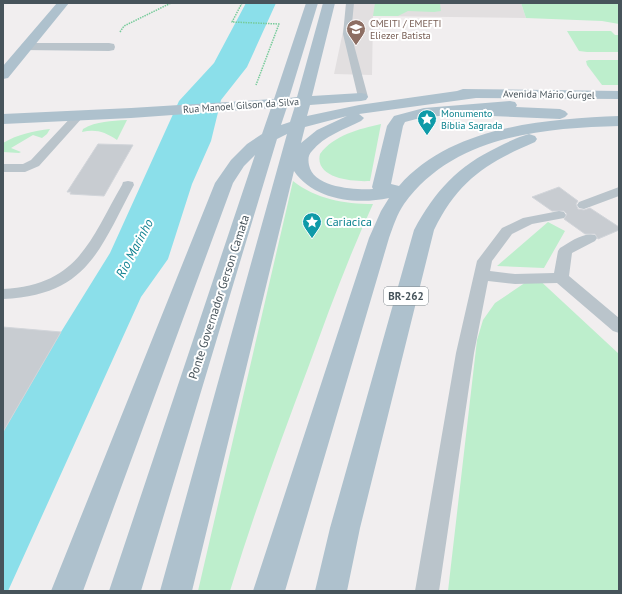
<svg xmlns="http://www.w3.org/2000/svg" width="622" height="594" font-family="'PT Sans',sans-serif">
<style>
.education{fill:#e2dfe0}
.green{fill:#bdeecc}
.water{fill:#8bdfea}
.building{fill:#c8ccd1;stroke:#d2d5da}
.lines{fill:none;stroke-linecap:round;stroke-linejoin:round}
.path{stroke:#76cb9a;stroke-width:1.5;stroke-dasharray:1.5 1;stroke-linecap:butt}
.service{fill:#bac4cb;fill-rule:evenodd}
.minor{fill:#bac4cb;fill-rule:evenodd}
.primary{fill:#aec1cd;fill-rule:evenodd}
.labels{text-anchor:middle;stroke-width:4;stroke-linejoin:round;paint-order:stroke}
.far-education-label{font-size:10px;fill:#785e54;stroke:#fff;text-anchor:start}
.far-street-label{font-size:10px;fill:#47545b;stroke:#fff}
.far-culture-label{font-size:10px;fill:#0d838f;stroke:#fff;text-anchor:start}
.shield{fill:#fff;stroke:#7e878c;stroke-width:1}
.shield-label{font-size:11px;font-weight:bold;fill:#47545b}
.culture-label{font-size:12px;fill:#0d838f;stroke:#fff;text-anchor:start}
.street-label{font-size:12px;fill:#47545b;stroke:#fff}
.water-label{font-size:13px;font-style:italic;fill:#0f8090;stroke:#fff}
</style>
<rect width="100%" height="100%" fill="#f1eeef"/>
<path class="education" d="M 349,3 L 521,3 L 526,18 L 373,16 L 372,75 L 334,74 Z"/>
<path class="green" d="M 375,3 L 440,3 L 441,11 L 434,12 L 408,11 L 398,16 L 373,16 Z
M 521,3 L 619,3 L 619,24 L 602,21 L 526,18 Z
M 567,31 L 611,31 L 615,35 L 619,35 L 619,52 L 587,52 L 579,51 Z
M 589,60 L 619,60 L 619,85 L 602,85 L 587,65 L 586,61 Z
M 127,120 L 117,140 C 105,132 96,129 82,132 L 83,129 C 97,121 111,121 127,120 Z
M 381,124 L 370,181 C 354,182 314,179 320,154 C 334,135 359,129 381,124 Z
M 50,129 L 47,134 L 42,138 L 33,135 L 11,148 L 21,152 L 19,153 L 3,152 L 3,143 C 18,134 34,131 50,129 Z
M 293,181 C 316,199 344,204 373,204 C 348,258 328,313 308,368 C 280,442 253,516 230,591 L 198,591 Z
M 548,222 L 565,231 L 544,268 L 497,266 Z
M 535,276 L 619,354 L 619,591 L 448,591 L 477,340 L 483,320 L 495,303 Z"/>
<path class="water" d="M 246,3 L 276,3 L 247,67 L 221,100 L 211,141 L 192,184 L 168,259 L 141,297 L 8,591 L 3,591 L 3,432 L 61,332 L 110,253 L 179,101 L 214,63 Z"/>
<path class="building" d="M 98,144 L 133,145 L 104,196 L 70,194 L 71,192 L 67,192 Z
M 559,187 L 578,201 L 576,204 L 578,209 L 584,210 L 590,208 L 619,227 L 619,230 L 598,239 L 595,234 L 585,234 L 564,219 L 567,214 L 564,211 L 552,211 L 532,197 Z
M 3,327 L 61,332 L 3,432 Z"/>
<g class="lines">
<path class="path" d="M 242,3 L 232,22 L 279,24 L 256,85
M 120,32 L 124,26 L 171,3"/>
<path class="service" d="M 346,3 L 354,3 L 351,34 L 368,97 L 363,100 L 358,97 L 343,34 Z
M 79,112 L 83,113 L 85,115 L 83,117 L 39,166 L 25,172 L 3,172 L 3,164 L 23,164 L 31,160 L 75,113 Z
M 128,181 L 133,182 L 134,185 C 99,250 88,295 3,299 L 3,289 C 78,285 89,242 122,185 L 123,182 Z
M 619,187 L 619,196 L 584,209 L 579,208 L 577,205 L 579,202 Z
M 559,211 L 564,212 L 566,215 L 564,218 L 532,224 L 512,234 L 492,261 L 490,271 L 515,274 L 554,273 L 558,251 L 560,248 C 570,242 583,232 595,235 L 597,238 L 595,241 L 572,253 L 569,276 L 619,318 L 619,333 L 613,331 L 557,283 L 515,284 L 488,281 L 474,353 L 439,591 L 415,591 L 456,353 L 477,261 L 502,228 L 523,218 Z"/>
<path class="minor" d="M 27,43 L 109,43 L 114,44 L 115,47 L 114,50 L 109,51 L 22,50 L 21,47 L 22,44 Z"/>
<path class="primary" d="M 57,3 L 69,3 L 8,78 L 3,79 L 3,66 Z
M 306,3 L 318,3 L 289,98 L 297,97 L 323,3 L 335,3 L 312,96 L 361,93 L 366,94 L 368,97 L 366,100 L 361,101 L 310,105 L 307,116 L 359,105 L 457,91 L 463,89 L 619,91 L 619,99 L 476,98 L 359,114 L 364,118 L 361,121 C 345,129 324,136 312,151 C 308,155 308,160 309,165 C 313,188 356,190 373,189 L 372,187 L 387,126 L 394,116 L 424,108 L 510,101 L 515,102 L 517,105 L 516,107 L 560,109 L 565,111 L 568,114 L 565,117 L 560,119 L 492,116 L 486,113 L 424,117 L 405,122 L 403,126 L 391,184 L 399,186 C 451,126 545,119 619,116 L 619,126 C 541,128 453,136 404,204 C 397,214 393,227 389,238 L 285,591 L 253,591 L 369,238 L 381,211 L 389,198 C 356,205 314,200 294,171 L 192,591 L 160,591 L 287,134 L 277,139 L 141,591 L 109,591 L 255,155 L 244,166 L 233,183 L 83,591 L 51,591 L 215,183 L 231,160 L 247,144 L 262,134 L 271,108 L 131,118 L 3,124 L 3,114 L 131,108 L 274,99 ZM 295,106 L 290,122 L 281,125 L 287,107 ZM 347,116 L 317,130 L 301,143 L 305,127 Z
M 529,134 L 535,136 L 537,139 L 535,142 C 486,163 458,181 434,230 L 360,528 L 347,591 L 315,591 L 330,528 L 414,230 C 435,191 458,166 498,147 C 508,142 518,137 529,134 Z"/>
</g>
<defs>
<symbol id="school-pin" viewBox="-11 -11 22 30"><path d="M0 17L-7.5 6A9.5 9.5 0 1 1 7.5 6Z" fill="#8d6e63" stroke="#fff"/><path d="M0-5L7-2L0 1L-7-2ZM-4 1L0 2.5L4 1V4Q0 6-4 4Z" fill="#fff"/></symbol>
<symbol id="sight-pin" viewBox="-11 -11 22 30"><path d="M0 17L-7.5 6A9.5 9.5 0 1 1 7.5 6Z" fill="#0f9aa8" stroke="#fff"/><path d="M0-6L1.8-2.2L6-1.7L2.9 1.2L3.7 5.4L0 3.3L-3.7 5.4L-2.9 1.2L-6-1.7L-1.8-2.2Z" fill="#fff"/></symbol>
</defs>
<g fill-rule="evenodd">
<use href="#school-pin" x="345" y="18" width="22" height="30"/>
<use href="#sight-pin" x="416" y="108" width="22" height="30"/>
<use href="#sight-pin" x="301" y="211" width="22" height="30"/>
</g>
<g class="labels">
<g class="far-education-label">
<text x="370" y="27">CMEITI / EMEFTI<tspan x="370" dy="12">Eliezer Batista</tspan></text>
</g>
<g class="far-street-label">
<text transform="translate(549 94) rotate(1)" y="4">Avenida Mário Gurgel</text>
<text transform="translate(241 105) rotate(-4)" y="4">Rua Manoel Gilson da Silva</text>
</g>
<g class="far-culture-label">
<text x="441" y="117">Monumento<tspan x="441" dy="12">Bíblia Sagrada</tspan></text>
</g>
<rect class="shield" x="384" y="287" width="44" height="18" rx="3"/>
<g class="shield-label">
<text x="406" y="300">BR-262</text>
</g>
<g class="culture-label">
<text x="326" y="226">Cariacica</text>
</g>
<g class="street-label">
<text transform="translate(219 297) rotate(-72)" y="4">Ponte Governador Gerson Camata</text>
</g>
<g class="water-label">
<text transform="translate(134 248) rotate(-62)" y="5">Rio Marinho</text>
</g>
</g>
<rect width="622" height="594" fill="none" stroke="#47545b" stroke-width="8"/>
</svg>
